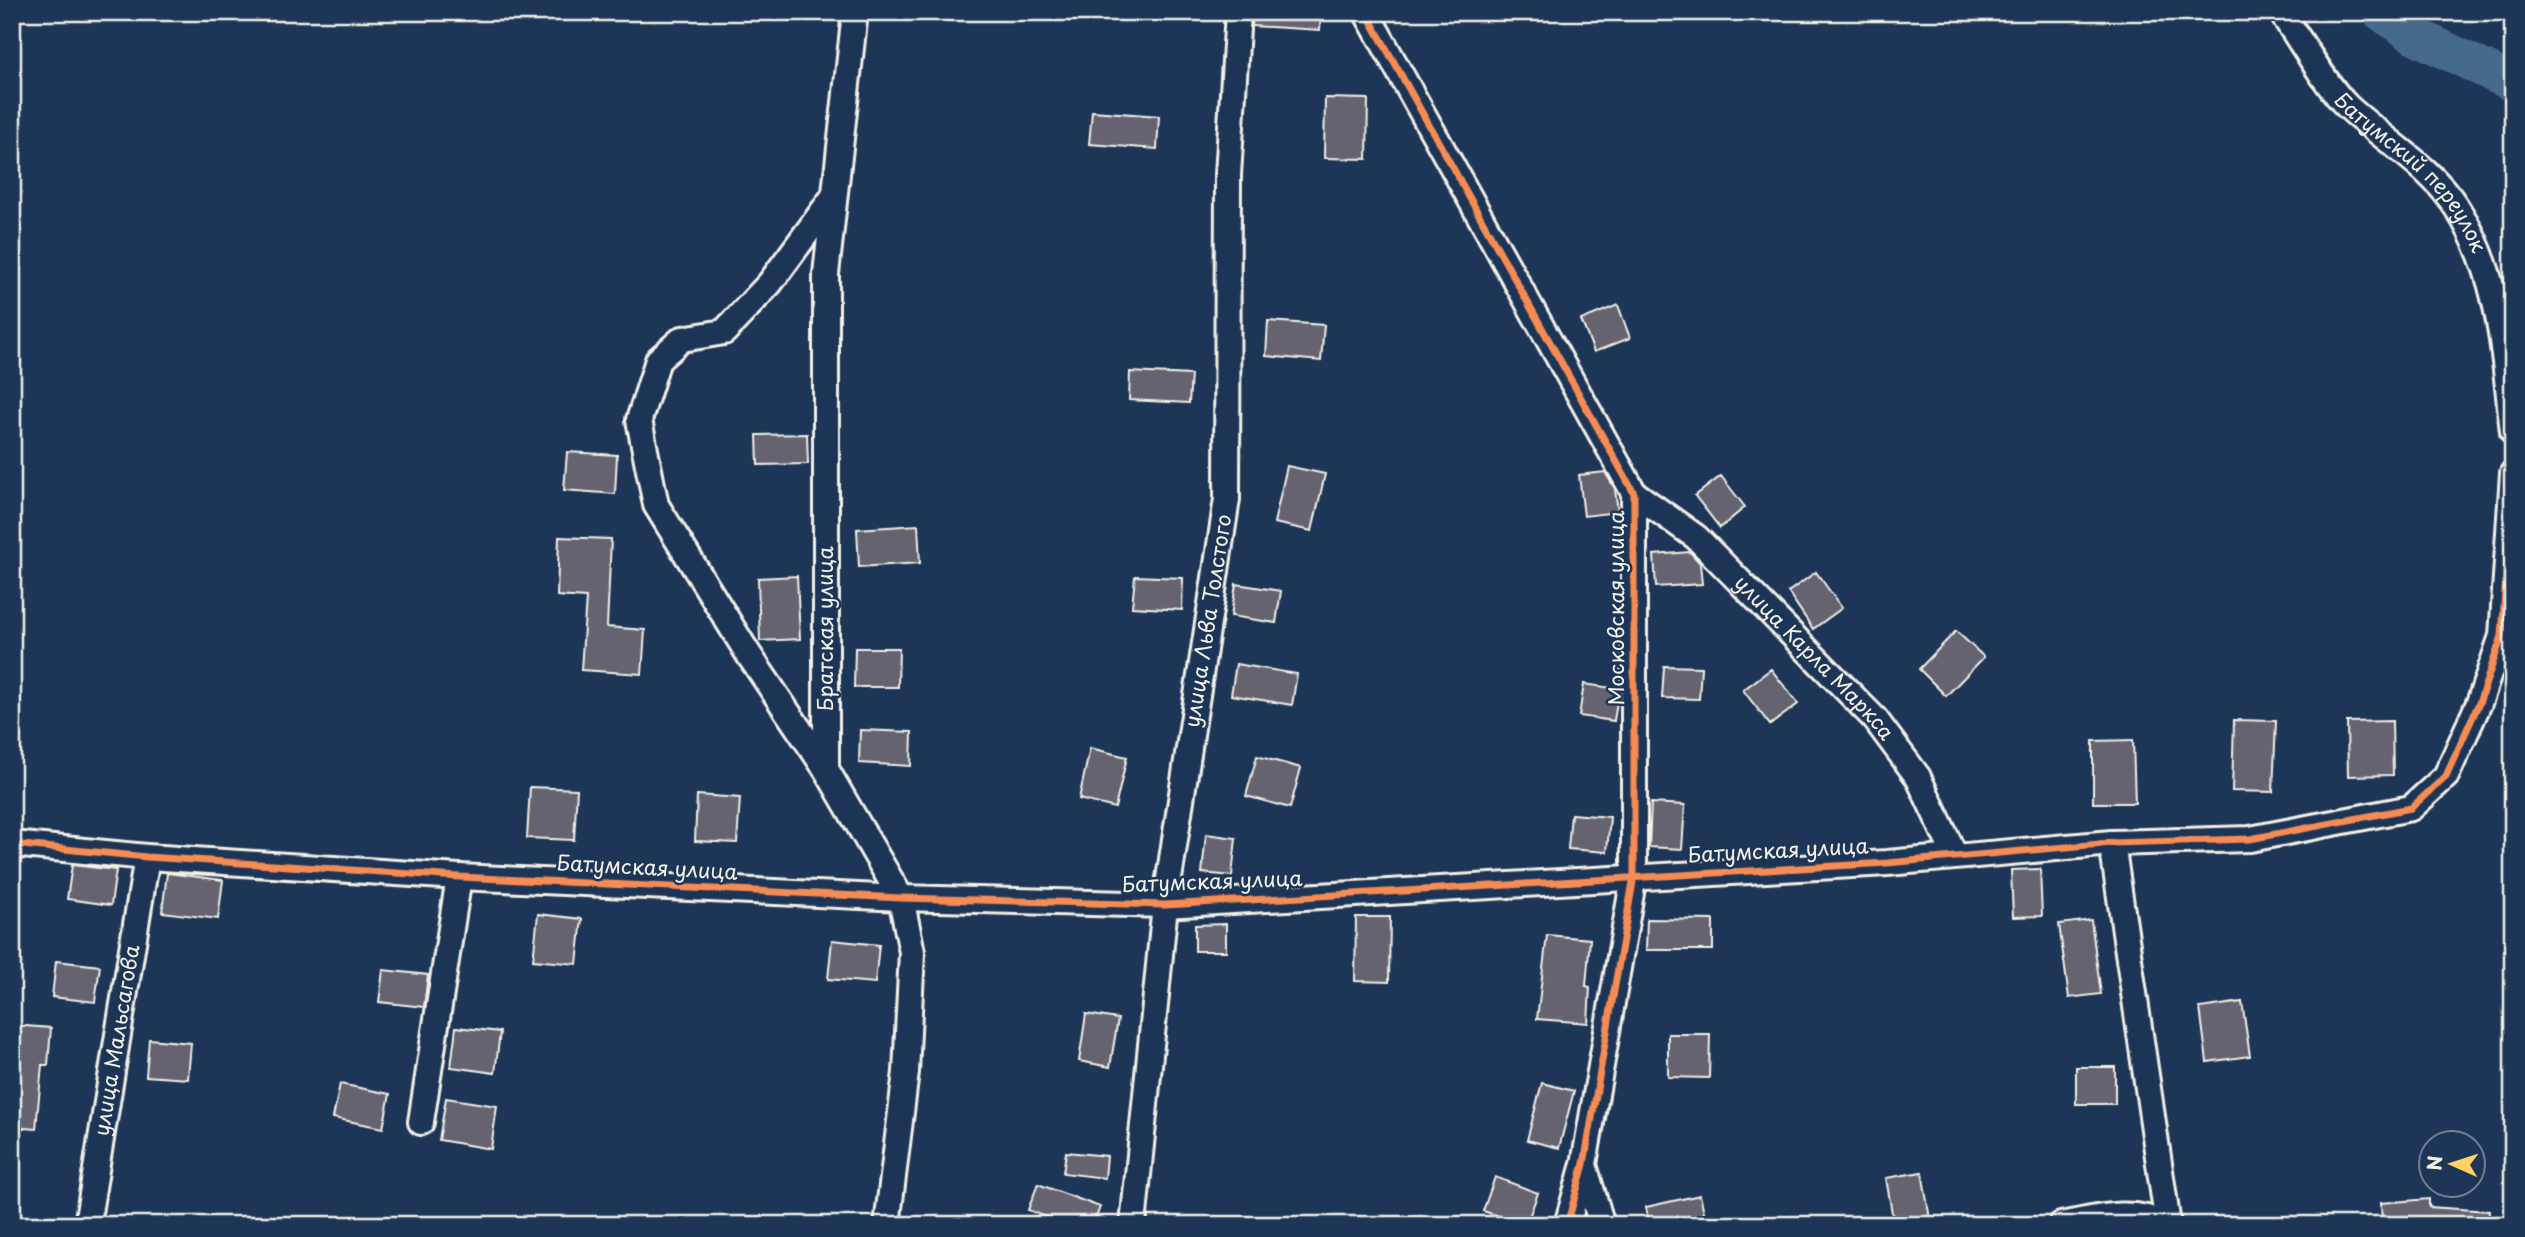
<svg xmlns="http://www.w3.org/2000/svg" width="2525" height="1237" font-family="'Playpen Sans',sans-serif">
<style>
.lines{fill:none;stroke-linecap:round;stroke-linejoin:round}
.river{stroke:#446a8c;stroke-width:38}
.building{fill:#656470;stroke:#f4f1e8;stroke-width:2}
.minor-casing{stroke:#f4f1e8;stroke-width:30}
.minor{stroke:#1d3557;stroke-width:24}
.cycleway-casing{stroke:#1d3557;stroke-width:11}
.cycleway{stroke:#f68b52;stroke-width:7}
.labels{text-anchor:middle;stroke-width:5;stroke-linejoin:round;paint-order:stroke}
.street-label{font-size:21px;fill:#f4f1e8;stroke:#1d3557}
</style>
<rect width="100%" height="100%" fill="#1d3557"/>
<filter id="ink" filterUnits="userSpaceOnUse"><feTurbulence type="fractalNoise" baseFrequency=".0143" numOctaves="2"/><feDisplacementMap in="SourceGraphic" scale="14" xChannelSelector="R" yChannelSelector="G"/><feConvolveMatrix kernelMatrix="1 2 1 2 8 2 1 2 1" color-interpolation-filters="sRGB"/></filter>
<g filter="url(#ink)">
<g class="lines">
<path class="river" d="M 2381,12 L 2414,35 L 2513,83"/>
</g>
<path class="building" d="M 1253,12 L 1321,12 L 1320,30 L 1252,26 Z
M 1325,98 L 1368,99 L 1367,159 L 1324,158 Z
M 1092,111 L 1159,116 L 1157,149 L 1089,144 Z
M 1618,305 L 1630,338 L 1594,352 L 1581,320 Z
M 1268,321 L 1324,325 L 1321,361 L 1266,356 Z
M 1130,372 L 1191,375 L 1189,403 L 1129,400 Z
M 807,434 L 808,464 L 758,465 L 757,435 Z
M 567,452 L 617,455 L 615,494 L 564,490 Z
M 1287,466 L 1325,474 L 1312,531 L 1274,523 Z
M 1605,472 L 1615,489 L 1618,512 L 1584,516 L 1579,475 Z
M 1721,476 L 1745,507 L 1720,528 L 1695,496 Z
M 918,525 L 920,563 L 859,567 L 857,529 Z
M 559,537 L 611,539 L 607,627 L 645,630 L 642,674 L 581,670 L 586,598 L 557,596 Z
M 1690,552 L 1700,563 L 1702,584 L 1656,587 L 1654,555 Z
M 1816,572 L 1842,608 L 1813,629 L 1788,592 Z
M 797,576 L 800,639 L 760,641 L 758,578 Z
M 1135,576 L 1183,578 L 1182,610 L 1132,607 Z
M 1236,584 L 1281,591 L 1276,623 L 1231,616 Z
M 1956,631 L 1984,657 L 1946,696 L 1919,669 Z
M 855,648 L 899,648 L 898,687 L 854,687 Z
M 1236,664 L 1297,674 L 1292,705 L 1231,695 Z
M 1664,666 L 1701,667 L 1699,699 L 1662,698 Z
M 1771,669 L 1798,704 L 1770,725 L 1743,690 Z
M 1584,684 L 1619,689 L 1614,721 L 1579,716 Z
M 2234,720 L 2276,721 L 2273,792 L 2232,791 Z
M 2392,721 L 2393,775 L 2348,776 L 2347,722 Z
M 860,730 L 912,732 L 911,766 L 859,763 Z
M 2133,740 L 2135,803 L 2093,803 L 2093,741 Z
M 1090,748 L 1127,757 L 1115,808 L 1079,799 Z
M 1257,756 L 1301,768 L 1290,808 L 1246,796 Z
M 530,787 L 577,789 L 574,840 L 527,838 Z
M 697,795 L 740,798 L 737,843 L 695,841 Z
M 1651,803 L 1685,805 L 1682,849 L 1649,847 Z
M 1571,814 L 1610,817 L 1607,852 L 1568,849 Z
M 1206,834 L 1236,838 L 1232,876 L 1202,873 Z
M 72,865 L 116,870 L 111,905 L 67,899 Z
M 2040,869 L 2042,916 L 2013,917 L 2011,870 Z
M 167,873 L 223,880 L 218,919 L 162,912 Z
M 538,914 L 582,919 L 577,964 L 533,960 Z
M 1356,917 L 1390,917 L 1389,982 L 1355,981 Z
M 1647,919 L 1713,920 L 1713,950 L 1646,950 Z
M 2091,920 L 2101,994 L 2069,998 L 2059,924 Z
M 1226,924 L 1226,951 L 1195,951 L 1195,925 Z
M 1547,935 L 1590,939 L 1586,986 L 1590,987 L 1588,1023 L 1537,1019 Z
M 832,940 L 879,945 L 875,983 L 828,979 Z
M 56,961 L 100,966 L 95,1002 L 52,997 Z
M 383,970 L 428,975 L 424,1007 L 379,1002 Z
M 2242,1002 L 2250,1056 L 2207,1062 L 2200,1008 Z
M 1086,1014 L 1118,1019 L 1110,1067 L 1079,1061 Z
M 12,1025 L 51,1028 L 48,1065 L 42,1065 L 36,1129 L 12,1127 Z
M 456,1027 L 500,1032 L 495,1073 L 451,1067 Z
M 1668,1034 L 1710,1034 L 1709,1078 L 1668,1077 Z
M 149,1039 L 191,1043 L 188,1079 L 146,1076 Z
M 2076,1067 L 2115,1067 L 2115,1104 L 2076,1104 Z
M 1542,1083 L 1574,1091 L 1559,1148 L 1527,1140 Z
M 340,1084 L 390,1094 L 383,1128 L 333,1118 Z
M 446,1098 L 497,1106 L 491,1149 L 439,1140 Z
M 1066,1152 L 1107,1156 L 1105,1178 L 1063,1173 Z
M 1922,1172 L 1931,1225 L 1894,1225 L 1886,1178 Z
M 1495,1177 L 1538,1193 L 1526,1225 L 1483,1211 Z
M 1038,1184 L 1100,1207 L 1093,1225 L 1067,1225 L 1028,1210 Z
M 1700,1195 L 1707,1225 L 1649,1225 L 1646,1207 Z
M 2429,1199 L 2429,1207 L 2489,1211 L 2488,1225 L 2382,1225 L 2381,1203 Z"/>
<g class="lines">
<defs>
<g id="minor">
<path d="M 855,12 L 826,274 L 826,769 L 901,898 L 912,952 L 906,1072 L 887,1225"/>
<path d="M 1366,12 L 1634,493 L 1634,876 L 1584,1164 L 1567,1225"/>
<path id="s1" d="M 2281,12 C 2299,38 2327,87 2348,107 C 2384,140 2430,166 2457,208 C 2501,276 2504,355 2513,432"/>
<path id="s2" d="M 1634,493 L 1696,537 L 1875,719 L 1918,777 L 1955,856"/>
<path d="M 826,769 L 749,655 L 656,505 L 639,420 L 658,360 L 682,339 L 724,332 L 770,283 L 834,196"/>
<path d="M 2112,843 L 2168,1225"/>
<path d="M 12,844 L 147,857 L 459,877 L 901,898 L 1165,905 L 1887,863 L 2112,843 L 2250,839 L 2411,808 L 2446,776 L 2479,703 L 2502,636 L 2513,473"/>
<path d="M 421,1122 L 459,877"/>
<path d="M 1584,1165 L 1602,1225"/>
<path id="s3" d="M 87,1225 L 147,857"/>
<path id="s4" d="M 1133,1225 L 1165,905 L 1227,499 L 1228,175 L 1238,12"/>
<path d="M 2061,1225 C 2093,1219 2135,1207 2164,1225"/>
</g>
</defs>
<use href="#minor" class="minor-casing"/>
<use href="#minor" class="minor"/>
<defs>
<path id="cycleway" d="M 1366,12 L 1634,493 L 1634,876 L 1584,1164 L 1567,1225
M 12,844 L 147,857 L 459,877 L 901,898 L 1165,905 L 1887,863 L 2112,843 L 2250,839 L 2411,808 L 2446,776 L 2479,703 L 2502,636 L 2513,473"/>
</defs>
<use href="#cycleway" class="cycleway-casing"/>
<use href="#cycleway" class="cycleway"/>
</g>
</g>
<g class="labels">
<g class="street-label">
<text dy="7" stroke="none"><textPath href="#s1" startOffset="208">Батумский переулок</textPath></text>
<text transform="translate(1617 608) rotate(-90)" y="7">Московская улица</text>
<text dy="7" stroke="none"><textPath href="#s4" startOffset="609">улица Льва Толстого</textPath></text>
<text transform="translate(826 629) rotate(-90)" y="7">Братская улица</text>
<text dy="7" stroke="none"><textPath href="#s2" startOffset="245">улица Карла Маркса</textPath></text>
<text transform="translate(1778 851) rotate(-3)" y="7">Батумская улица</text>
<text transform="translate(647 868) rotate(3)" y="7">Батумская улица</text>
<text transform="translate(1212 882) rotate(-2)" y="7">Батумская улица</text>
<text dy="7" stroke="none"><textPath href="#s3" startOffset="187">улица Мальсагова</textPath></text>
</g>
</g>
<rect width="2525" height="1237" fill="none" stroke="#1d3557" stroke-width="42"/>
<rect x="21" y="21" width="2483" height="1195" fill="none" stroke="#f4f1e8" stroke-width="2.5" filter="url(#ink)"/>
<g transform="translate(2452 1164) rotate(273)"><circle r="33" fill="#1d3557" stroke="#738091" stroke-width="2"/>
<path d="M0-5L12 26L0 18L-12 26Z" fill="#ffd166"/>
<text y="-10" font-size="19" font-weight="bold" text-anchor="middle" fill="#f4f1e8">N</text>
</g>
</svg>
